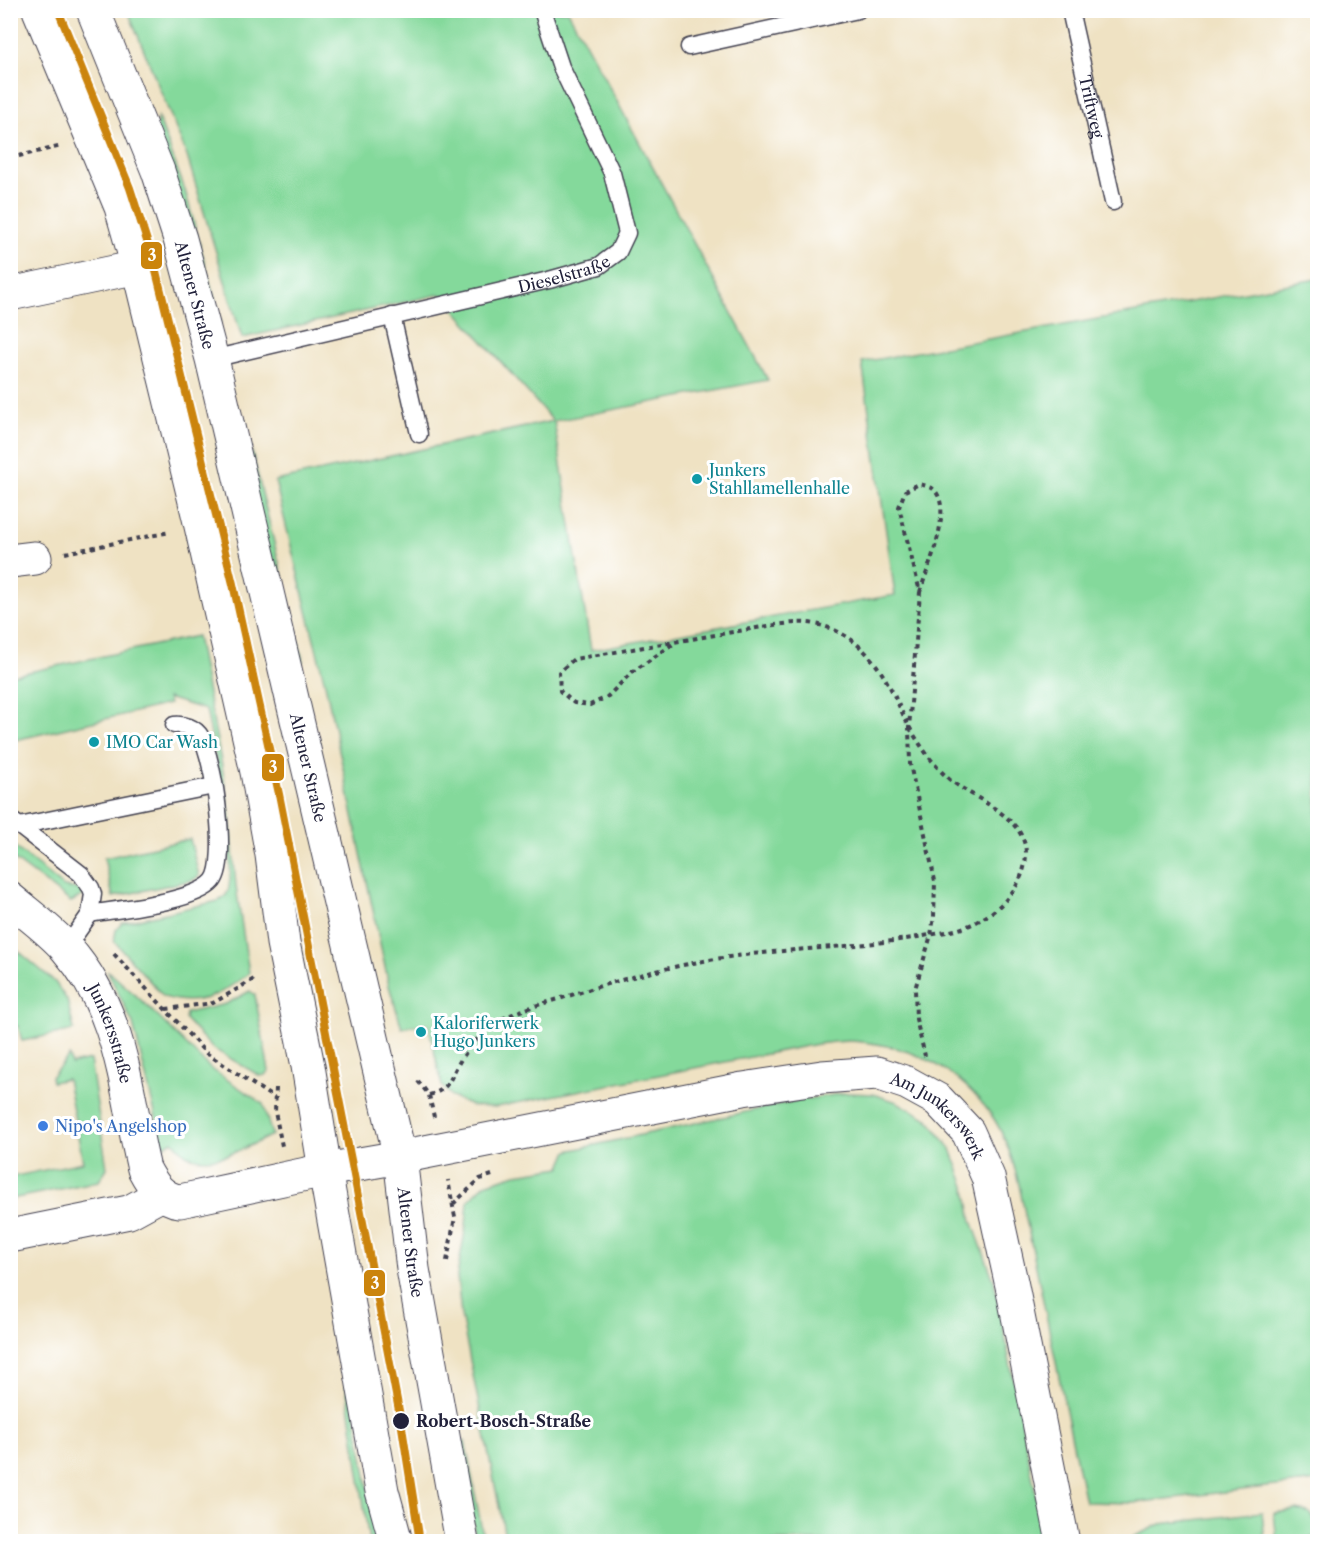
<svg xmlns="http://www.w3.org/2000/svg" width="1328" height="1552" font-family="'Libre Caslon Text',serif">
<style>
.green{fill:#84d99b;stroke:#537e6b;stroke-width:1.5}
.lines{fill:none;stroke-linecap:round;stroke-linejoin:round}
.lane-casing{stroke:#413f4f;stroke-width:19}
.street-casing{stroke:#413f4f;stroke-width:35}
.secondary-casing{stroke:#413f4f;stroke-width:35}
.path{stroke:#413f4f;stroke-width:4;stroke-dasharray:4.5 4.5;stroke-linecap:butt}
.lane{stroke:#fff;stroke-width:16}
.street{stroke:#fff;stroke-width:33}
.secondary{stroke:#fff;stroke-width:33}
.tram-1-casing{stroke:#fff;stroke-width:12}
.tram-1{stroke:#cb840c;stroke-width:8}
.culture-dot{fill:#0f9aa8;stroke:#fff;stroke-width:2}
.shop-dot{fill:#3f7fe0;stroke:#fff;stroke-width:2}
.stop-dot{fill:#22223b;stroke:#fff;stroke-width:2}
.labels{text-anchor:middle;stroke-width:6;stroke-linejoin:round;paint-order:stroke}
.street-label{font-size:16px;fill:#22223b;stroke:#fff}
.culture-label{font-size:16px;fill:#0d838f;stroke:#fff;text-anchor:start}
.shop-label{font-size:16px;fill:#366cbe;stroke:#fff;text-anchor:start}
.stop-label{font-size:16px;font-weight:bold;fill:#22223b;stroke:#fff;text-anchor:start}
.line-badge{stroke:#fff;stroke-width:2}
.badge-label{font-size:16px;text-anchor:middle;font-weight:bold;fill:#fff}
</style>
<rect width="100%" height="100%" fill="#fff"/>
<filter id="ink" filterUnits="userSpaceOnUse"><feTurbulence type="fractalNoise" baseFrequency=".0167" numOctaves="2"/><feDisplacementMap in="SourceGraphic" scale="12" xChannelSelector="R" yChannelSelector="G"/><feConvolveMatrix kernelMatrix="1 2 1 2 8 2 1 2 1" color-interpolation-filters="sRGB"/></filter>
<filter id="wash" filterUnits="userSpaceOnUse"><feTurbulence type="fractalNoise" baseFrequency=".008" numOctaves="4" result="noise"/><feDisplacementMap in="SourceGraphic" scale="24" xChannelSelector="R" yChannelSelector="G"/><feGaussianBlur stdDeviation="1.35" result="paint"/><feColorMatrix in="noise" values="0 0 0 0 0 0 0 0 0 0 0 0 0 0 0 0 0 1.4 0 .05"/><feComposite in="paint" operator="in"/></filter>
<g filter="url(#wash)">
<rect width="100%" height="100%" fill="#efe2c3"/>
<path class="green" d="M 128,11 L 568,11 L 768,380 L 554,421 L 591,650 L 895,595 L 862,362 L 1317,279 L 1317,1481 L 1133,1503 L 1085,1502 L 1018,1180 C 1012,1159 1006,1138 994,1119 C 967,1078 926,1052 877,1044 C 868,1043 859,1041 850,1041 C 839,1041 828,1043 817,1044 L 496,1107 L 472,1106 L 452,1097 L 442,1086 L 428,1023 L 402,1028 L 389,986 L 326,688 L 275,481 L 553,421 L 441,294 L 242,338 L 187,156 Z
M 158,117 L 185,190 L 221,323 L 211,308 L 156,126 Z
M 252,452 L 303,661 L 295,660 L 242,460 Z
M 197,636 L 222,766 L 230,817 L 236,886 L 249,973 C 222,994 200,1008 164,997 L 114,941 L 116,930 L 122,923 L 218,901 C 221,899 224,898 226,895 C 241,874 212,740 206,710 L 167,698 L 169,704 L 11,741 L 10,676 Z
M 190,839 L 199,876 L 193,880 L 113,897 L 104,858 Z
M 10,843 L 64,887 L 78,889 L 82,892 L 82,896 L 71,902 L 11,857 Z
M 10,944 L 55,982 L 67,1000 L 74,1030 L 22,1041 L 18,1026 L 11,1027 Z
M 107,970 L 141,1000 L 210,1068 L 263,1104 L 272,1135 C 249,1146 217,1165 191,1157 C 184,1154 178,1147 173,1141 L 163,1146 L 133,1024 Z
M 250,991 L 255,995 L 269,1071 L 266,1075 L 260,1076 L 212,1048 L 185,1019 L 186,1013 L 226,1004 Z
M 69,1056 L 71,1064 L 90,1060 L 107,1168 L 99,1181 L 11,1199 L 11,1177 L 83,1162 L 67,1079 L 52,1082 L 51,1077 Z
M 846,1093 L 873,1094 L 897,1102 L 928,1119 L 951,1149 L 966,1189 L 972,1221 L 994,1281 L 1045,1541 L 506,1541 L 461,1315 L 457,1276 L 466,1226 L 468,1201 L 485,1184 L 516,1174 L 561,1167 L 568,1151 L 800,1100 Z
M 348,1368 L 377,1541 L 369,1541 L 344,1371 Z
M 465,1441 L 484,1541 L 476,1541 L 459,1442 Z
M 1296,1510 L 1308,1512 L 1317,1522 L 1317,1537 L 1277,1541 L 1274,1513 Z
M 1262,1512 L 1265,1541 L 1125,1541 L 1160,1524 Z"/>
</g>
<g filter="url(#ink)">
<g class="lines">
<defs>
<g id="lane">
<path id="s1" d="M 1070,10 L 1113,202"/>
<path d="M 689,47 L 858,10"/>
<path d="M 392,316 L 419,434"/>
<path id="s2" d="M 212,359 L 549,280 L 599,266 L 618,252 L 627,233 L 612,173 L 561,67 L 542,10"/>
<path d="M 14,822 L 81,874 L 91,888 L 93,894 L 90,914 L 66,948"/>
<path d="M 19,826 L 214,786"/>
<path d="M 90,914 C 118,909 195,902 213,881 C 229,861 214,759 201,737 C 195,727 184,724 174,725"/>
</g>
<g id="street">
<path d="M 10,294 L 138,267"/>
<path d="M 10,561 L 35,558"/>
<path id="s3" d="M 400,1157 L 743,1089 L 822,1077 L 877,1073 L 907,1083 L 938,1100 L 968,1132 L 988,1177 L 1012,1286 L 1063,1542"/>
<path d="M 10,1236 L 129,1212 L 162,1194"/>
</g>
<g id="secondary">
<path d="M 39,10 L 121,207 L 138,267 L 201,526 L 257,772 L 272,855 L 283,943 L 308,1066 L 325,1170 L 382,1491 L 396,1542"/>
<path id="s4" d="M 93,10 L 158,171 L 180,239 L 212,359 L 400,1157 L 413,1269 L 462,1542"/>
<path id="s5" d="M 10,899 C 29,915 50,930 66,948 C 123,1012 125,1090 144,1169 C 152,1184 161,1199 180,1201 L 325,1170 L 400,1157"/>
</g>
</defs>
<use href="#lane" class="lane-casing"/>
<use href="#street" class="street-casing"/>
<use href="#secondary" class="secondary-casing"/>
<path class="path" d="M 10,158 L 62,146
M 65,553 L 170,532
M 920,592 C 927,568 956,506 932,488 C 929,486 922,485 919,484 L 905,491 L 899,507 L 920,592 L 909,728 L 910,764 L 935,881 L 934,917 L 931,935 L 915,989 L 916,1019 L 925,1056
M 114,954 L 206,1053 L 277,1100
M 166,1009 L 213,1003 L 256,978
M 418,1081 L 429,1095 L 434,1117
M 276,1088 L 275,1112 L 282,1146
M 429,1095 C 452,1089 450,1075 462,1058 C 471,1046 483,1031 495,1023 C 514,1011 538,1005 559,999 C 614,981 672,965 729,957 C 792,948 856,948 918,937 C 933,934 951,932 965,927 C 995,916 1025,888 1026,854 C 1026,816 973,799 949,779 C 936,767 926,754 916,738 C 906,723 900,707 892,691 C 876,659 852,631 815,624 C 800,621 783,624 768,626 L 574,659 L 559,672 L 560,691 L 574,703 L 590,705 L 607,697 L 632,672 L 675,643
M 453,1204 L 480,1179 L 495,1174
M 447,1261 L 455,1217 L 448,1180"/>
<use href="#lane" class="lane"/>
<use href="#street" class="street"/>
<use href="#secondary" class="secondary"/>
<defs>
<path id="tram-1" d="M 58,10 L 130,188 L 154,263 L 233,584 L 279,794 L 352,1165 L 401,1421 L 420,1542"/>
</defs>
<use href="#tram-1" class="tram-1-casing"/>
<use href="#tram-1" class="tram-1"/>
</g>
</g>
<g class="culture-dot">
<circle cx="697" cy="479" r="6"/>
<circle cx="94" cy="742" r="6"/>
<circle cx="421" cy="1032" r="6"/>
</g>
<circle class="shop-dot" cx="43" cy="1126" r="6"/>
<circle class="stop-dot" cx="401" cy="1421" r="9"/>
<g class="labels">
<g class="street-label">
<text dy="6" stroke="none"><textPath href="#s1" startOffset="99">Triftweg</textPath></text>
<text dy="6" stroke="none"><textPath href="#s2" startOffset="362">Dieselstraße</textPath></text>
<text dy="6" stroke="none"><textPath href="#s4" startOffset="303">Altener Straße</textPath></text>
<text dy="6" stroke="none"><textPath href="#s4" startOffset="789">Altener Straße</textPath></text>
<text dy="6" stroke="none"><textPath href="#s5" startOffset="172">Junkersstraße</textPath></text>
<text dy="6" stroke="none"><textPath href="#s3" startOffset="562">Am Junkerswerk</textPath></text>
<text dy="6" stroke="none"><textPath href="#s4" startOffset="1275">Altener Straße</textPath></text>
</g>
<g class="culture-label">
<text x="709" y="476">Junkers<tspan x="709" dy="18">Stahllamellenhalle</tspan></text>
<text x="106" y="748">IMO Car Wash</text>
<text x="433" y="1029">Kaloriferwerk<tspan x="433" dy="18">Hugo Junkers</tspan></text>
</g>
<g class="shop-label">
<text x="55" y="1132">Nipo's Angelshop</text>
</g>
<g class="stop-label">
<text x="416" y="1427">Robert-Bosch-Straße</text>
</g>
</g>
<g class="line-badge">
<rect x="140" y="241" width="23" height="29" rx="6" fill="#cb840c"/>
<rect x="261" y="753" width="24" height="29" rx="6" fill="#cb840c"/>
<rect x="363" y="1269" width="23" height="28" rx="6" fill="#cb840c"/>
</g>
<g class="badge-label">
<text x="152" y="261">3</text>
<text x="273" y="773">3</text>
<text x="375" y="1289">3</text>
</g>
<rect width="1328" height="1552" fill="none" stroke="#fff" stroke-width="36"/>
</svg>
